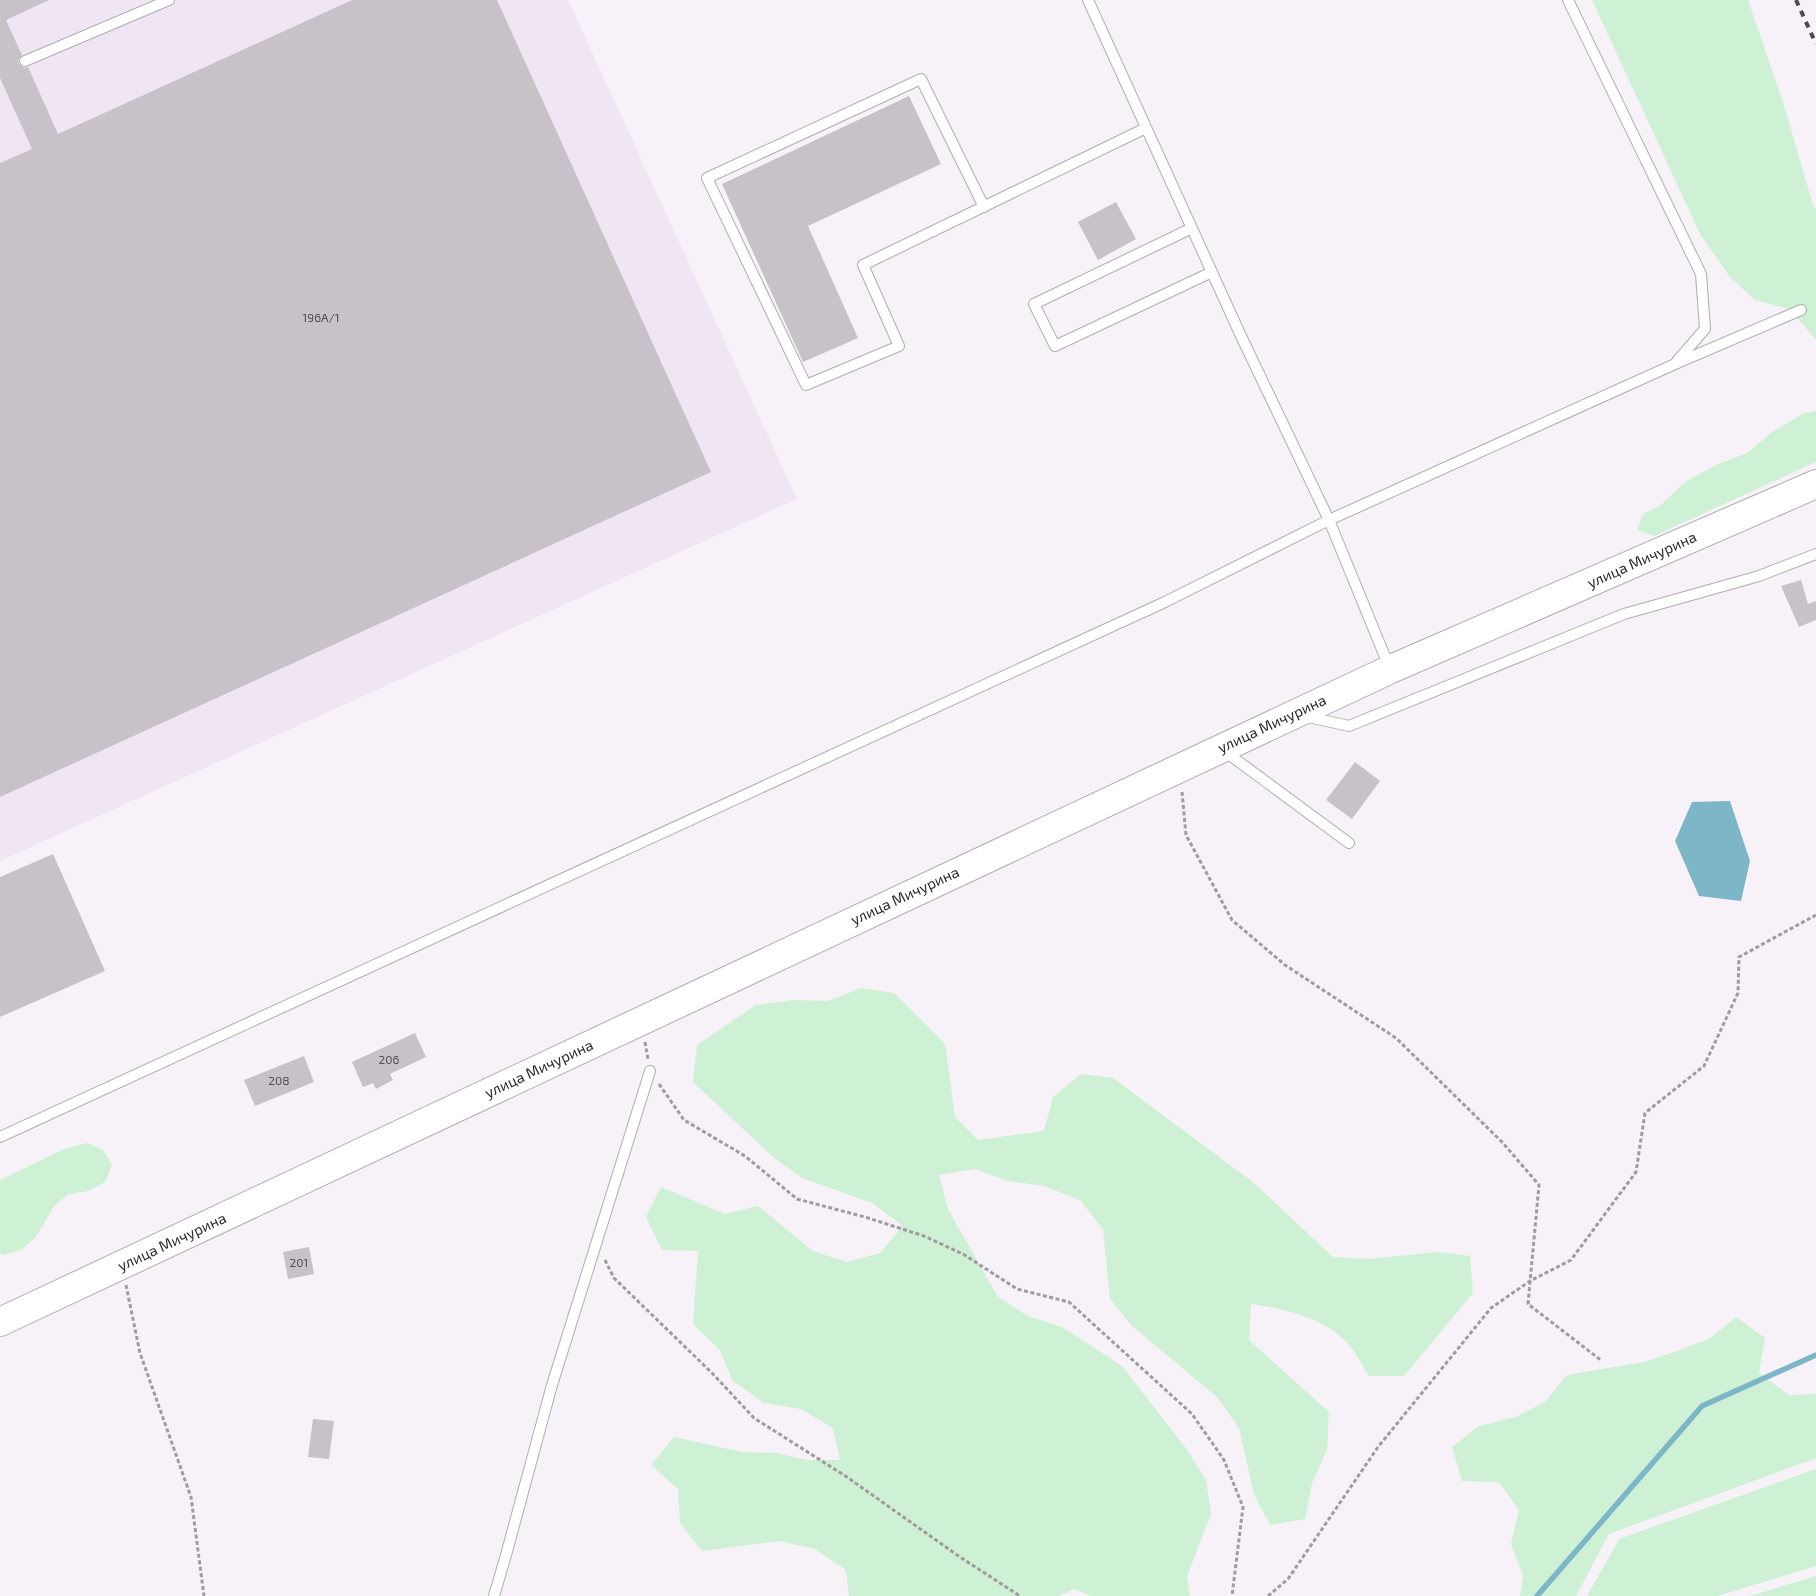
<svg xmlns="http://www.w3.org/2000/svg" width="1816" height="1596" font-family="'Exo 2',sans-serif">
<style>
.built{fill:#f0e6f3}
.green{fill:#cef0d4}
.water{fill:#7db7c7}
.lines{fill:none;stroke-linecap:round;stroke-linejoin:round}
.stream{stroke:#7db7c7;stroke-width:5.5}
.building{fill:#c7c2c8}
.service-casing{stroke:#b0acb2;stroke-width:12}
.secondary-casing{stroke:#b0acb2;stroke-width:30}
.path{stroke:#9f9ba0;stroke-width:3;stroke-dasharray:4 2.5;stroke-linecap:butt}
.service{stroke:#fff;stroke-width:10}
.secondary{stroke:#fff;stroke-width:28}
.rail{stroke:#4d4b4e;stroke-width:4;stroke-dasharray:6 6;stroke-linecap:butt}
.labels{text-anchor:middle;stroke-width:4;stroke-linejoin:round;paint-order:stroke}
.number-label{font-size:12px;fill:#504e52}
.street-label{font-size:15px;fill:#29282a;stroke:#fff}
</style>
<rect width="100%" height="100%" fill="#f7f2f8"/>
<path class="built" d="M 0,0 L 568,0 L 797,499 L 0,861 Z"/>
<path class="green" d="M 1592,0 L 1748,0 L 1783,102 L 1813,205 L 1816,210 L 1816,340 L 1790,309 L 1755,300 L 1730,277 L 1700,234 Z
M 1816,411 L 1816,462 L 1654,536 L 1637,530 L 1643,514 L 1660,506 L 1685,482 L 1716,465 L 1747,453 L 1772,432 L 1804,413 Z
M 861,988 L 894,993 L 945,1044 L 955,1117 L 978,1140 L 1044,1131 L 1053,1097 L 1081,1074 L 1113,1078 L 1254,1183 L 1333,1257 L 1368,1259 L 1438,1252 L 1470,1256 L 1473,1293 L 1404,1376 L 1369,1376 C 1363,1366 1357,1355 1350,1346 C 1327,1318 1285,1309 1251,1304 L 1249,1340 L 1329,1412 L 1327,1450 L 1312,1483 L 1305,1519 L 1270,1525 L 1254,1494 L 1239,1428 L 1217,1397 L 1132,1326 L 1110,1299 L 1103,1229 L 1080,1200 L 1044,1186 L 1008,1181 L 975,1169 L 939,1175 L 948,1209 L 998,1297 L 1028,1316 L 1062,1327 L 1122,1366 L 1188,1451 L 1206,1480 L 1211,1514 L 1187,1576 L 1190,1596 L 1091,1596 L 1074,1589 L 1059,1596 L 849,1596 L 846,1570 L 815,1549 L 779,1541 L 702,1551 L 680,1523 L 678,1489 L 651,1465 L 674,1437 L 742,1452 L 776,1453 L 808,1460 L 840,1460 L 833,1428 L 801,1409 L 764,1403 L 733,1381 L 719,1349 L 693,1324 L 698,1251 L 662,1250 L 646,1217 L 661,1187 L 725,1214 L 758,1206 L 813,1251 L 847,1262 L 880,1253 L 903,1226 L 872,1203 L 802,1178 L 773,1157 L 693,1082 L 697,1045 L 756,1005 L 794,1000 L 828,1001 Z
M 87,1143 L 103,1150 L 112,1165 L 105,1182 L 88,1191 L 69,1194 L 54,1206 L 36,1237 L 21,1250 L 4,1255 L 0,1253 L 0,1180 L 64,1149 Z
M 1736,1317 L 1765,1338 L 1759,1373 L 1789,1395 L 1816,1394 L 1816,1458 L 1609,1534 L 1576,1596 L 1520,1596 L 1523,1576 L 1511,1544 L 1519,1510 L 1499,1482 L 1462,1481 L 1452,1447 L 1479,1426 L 1516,1417 L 1545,1402 L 1567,1375 L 1644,1362 L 1677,1351 L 1709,1339 Z
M 1816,1469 L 1816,1566 L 1717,1596 L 1587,1596 L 1619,1539 Z
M 1816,1576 L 1816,1596 L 1750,1596 Z"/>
<path class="water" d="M 1730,801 L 1750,861 L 1741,901 L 1699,896 L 1675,841 L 1692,802 Z"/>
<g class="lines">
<path class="stream" d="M 1537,1596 L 1702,1406 L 1816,1355"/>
</g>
<path class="building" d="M 0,0 L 49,0 L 6,20 L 22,55 L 18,60 L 19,64 L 24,68 L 28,67 L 58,134 L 352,0 L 497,0 L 711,472 L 0,797 L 0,163 L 32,149 L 0,78 Z
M 909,96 L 941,164 L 808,226 L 858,338 L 803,362 L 722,184 Z
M 1116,202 L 1136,239 L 1098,260 L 1078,222 Z
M 1801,580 L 1808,604 L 1816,601 L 1816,620 L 1799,627 L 1781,586 Z
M 1355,762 L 1380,781 L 1352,819 L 1326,800 Z
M 53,854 L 105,971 L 0,1017 L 0,877 Z
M 415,1033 L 426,1057 L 390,1074 L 393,1080 L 376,1089 L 373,1083 L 363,1087 L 352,1062 Z
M 304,1056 L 314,1082 L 255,1106 L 244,1080 Z
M 309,1247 L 314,1274 L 288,1279 L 283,1252 Z
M 313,1419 L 334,1421 L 329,1459 L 308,1457 Z"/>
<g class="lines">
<defs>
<path id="service" d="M 1088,0 L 1241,336 L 1329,520 L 1390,669
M 1568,0 L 1701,274 L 1705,329 L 1677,361
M 25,61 L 169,0
M 984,207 L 921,79 L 707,178 L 806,385 L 899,346 L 863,265 L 1146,128
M 1192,228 L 1034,304 L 1055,346 L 1212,272
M 1304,716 L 1349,726 L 1624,614 L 1759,576 L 1816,554
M 1223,750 L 1349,843
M 0,1137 L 1165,602 L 1329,520 L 1675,364 L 1801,310
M 494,1596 L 506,1555 L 552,1385 L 650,1071"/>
<path id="secondary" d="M 0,1322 L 1391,669 L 1816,484"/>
</defs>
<use href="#service" class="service-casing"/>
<use href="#secondary" class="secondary-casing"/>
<path class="path" d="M 1182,792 L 1186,835 L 1232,920 L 1285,965 L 1396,1038 L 1503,1143 L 1539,1185 L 1528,1304 L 1602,1361
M 645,1042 L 648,1059
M 659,1084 L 684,1120 L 745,1156 L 797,1199 L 865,1217 L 924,1236 L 963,1254 L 1017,1289 L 1069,1302 L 1192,1414 L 1224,1460 L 1243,1507 L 1232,1596
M 605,1260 L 614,1278 L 712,1373 L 754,1418 L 847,1477 L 957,1555 L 1020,1596
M 126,1285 L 140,1353 L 191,1497 L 204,1596
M 1268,1596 L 1288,1579 L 1378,1447 L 1491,1308 L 1530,1281 L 1571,1260 L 1636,1172 L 1645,1113 L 1704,1066 L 1738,993 L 1739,957 L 1816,915"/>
<use href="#service" class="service"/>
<use href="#secondary" class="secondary"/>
<path class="rail" d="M 1796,0 L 1816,44"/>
</g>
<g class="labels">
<g class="number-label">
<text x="321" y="322">196А/1</text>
<text x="389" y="1064">206</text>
<text x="279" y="1085">208</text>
<text x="299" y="1267">201</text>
</g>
<g class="street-label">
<text transform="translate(1642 560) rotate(-24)" y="5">улица Мичурина</text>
<text transform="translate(1272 724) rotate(-25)" y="5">улица Мичурина</text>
<text transform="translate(905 896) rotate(-25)" y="5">улица Мичурина</text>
<text transform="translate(539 1069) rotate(-25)" y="5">улица Мичурина</text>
<text transform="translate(172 1242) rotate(-25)" y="5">улица Мичурина</text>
</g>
</g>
</svg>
